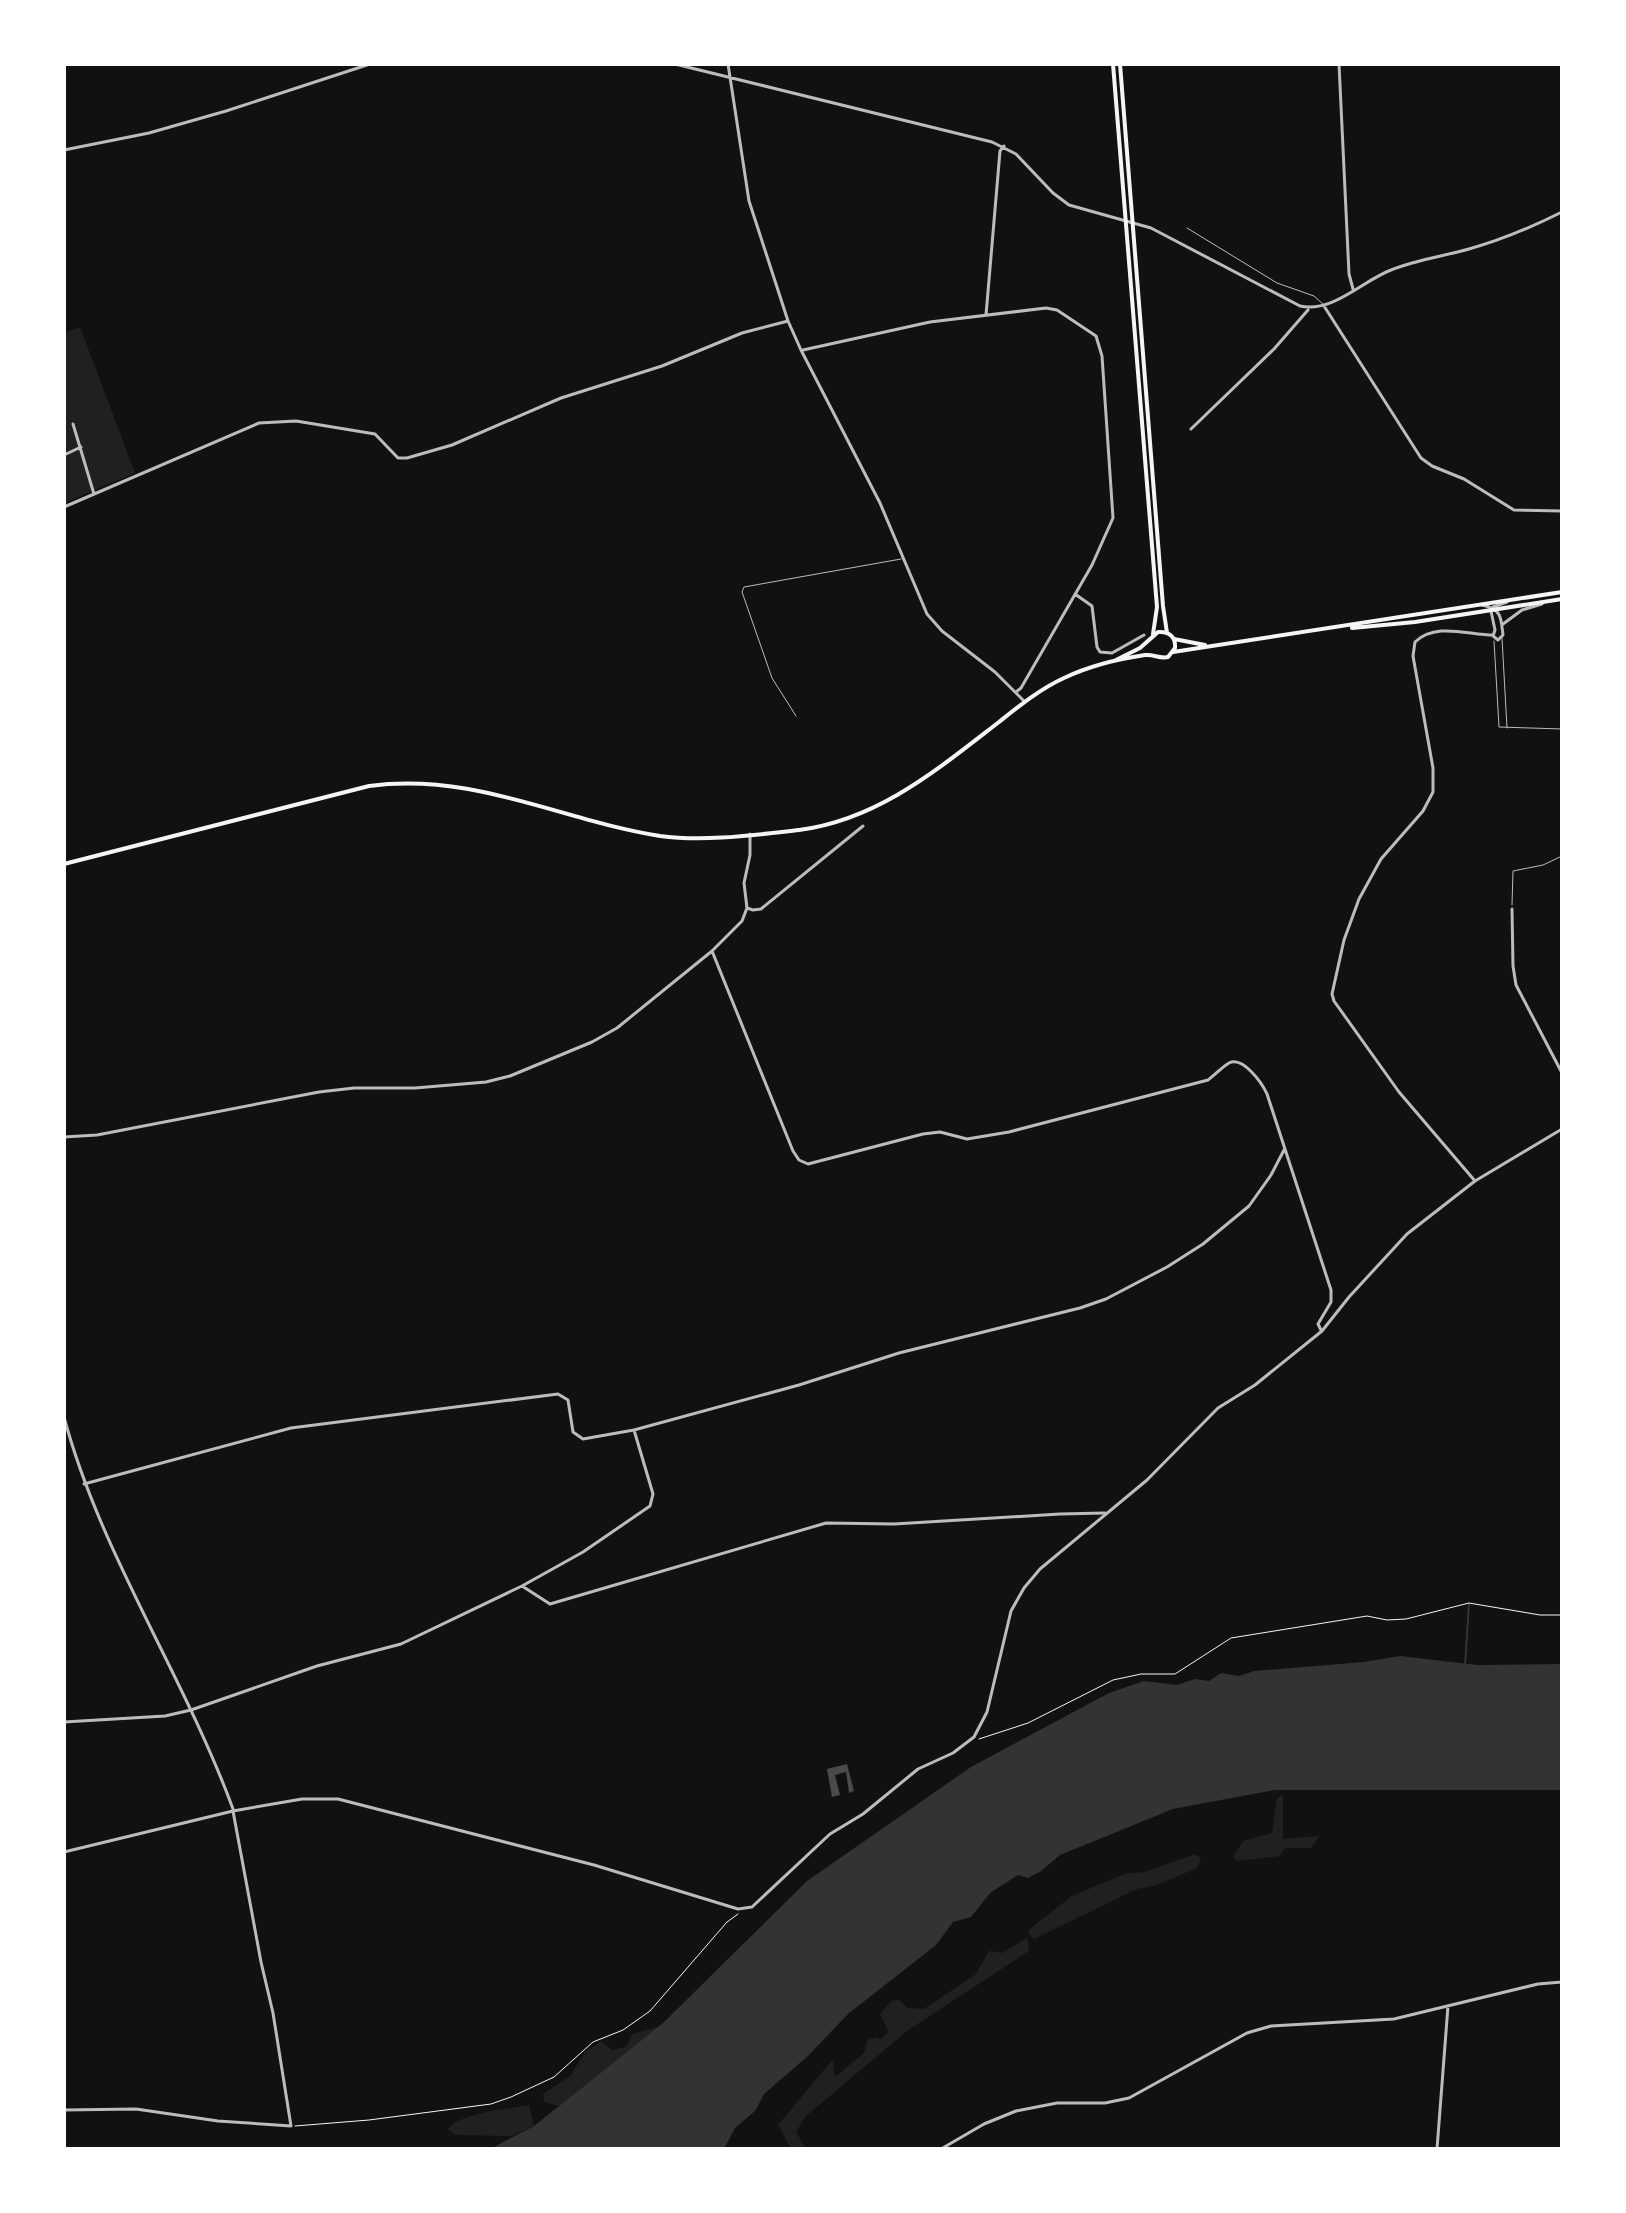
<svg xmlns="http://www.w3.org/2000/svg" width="1626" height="2213" font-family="'Open Sans',sans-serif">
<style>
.green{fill:#202020}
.water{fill:#333}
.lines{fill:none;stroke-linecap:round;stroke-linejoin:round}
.stream{stroke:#333;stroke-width:2}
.building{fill:#4a4a4a}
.path{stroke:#f5f5f5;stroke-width:1}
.service{stroke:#bcbcbc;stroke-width:1}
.minor{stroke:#bcbcbc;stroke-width:3}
.tertiary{stroke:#bcbcbc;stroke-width:3}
.secondary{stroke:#f5f5f5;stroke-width:4}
.primary{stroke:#f5f5f5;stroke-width:4}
.trunk{stroke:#f5f5f5;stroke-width:4}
</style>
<rect width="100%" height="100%" fill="#111"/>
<path class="green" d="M 80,327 L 135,473 L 64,503 L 64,333 Z
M 1283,1795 L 1283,1839 L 1319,1836 L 1311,1848 L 1285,1848 L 1280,1856 L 1236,1861 L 1233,1857 L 1243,1841 L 1272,1833 L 1277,1798 Z
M 1195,1854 L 1201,1858 L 1197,1868 L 1157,1885 L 1137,1889 L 1034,1939 L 1028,1933 L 1032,1927 L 1072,1896 L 1124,1874 L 1145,1872 Z
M 1027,1938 L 1029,1951 L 907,2031 L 805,2117 L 796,2132 L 806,2149 L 791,2149 L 778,2125 L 833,2059 L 835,2077 L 864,2053 L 867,2040 L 876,2037 L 881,2039 L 889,2032 L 880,2014 L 891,2001 L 899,2000 L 908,2008 L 924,2009 L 976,1974 L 989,1951 L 1002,1953 Z
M 658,2027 L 559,2106 L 544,2102 L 543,2094 L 571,2075 L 585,2052 L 601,2041 L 612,2050 L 626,2047 L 632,2034 Z
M 529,2105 L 534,2126 L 512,2136 L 455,2135 L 448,2129 C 459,2113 509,2109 529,2105 Z"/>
<path class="water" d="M 1400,1656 L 1477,1665 L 1562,1664 L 1562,1790 L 1275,1790 L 1173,1809 L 1060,1855 L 1041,1871 L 1028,1878 L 1018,1875 L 990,1893 L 971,1917 L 953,1922 L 936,1945 L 848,2014 L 808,2056 L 764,2094 L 755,2111 L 735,2128 L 724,2149 L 490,2149 L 534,2126 L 663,2023 L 807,1881 L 971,1767 L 1109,1693 L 1144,1681 L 1177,1685 L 1195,1679 L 1209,1681 L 1221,1673 L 1239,1676 L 1254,1671 L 1364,1662 Z"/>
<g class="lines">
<path class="stream" d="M 1465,1666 L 1469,1604"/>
</g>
<path class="building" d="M 847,1764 L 854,1791 L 849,1793 L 846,1772 L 835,1775 L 840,1795 L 832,1797 L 827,1769 Z"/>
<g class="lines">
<path class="path" d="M 979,1739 L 1028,1723 L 1113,1680 L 1141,1674 L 1175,1674 L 1231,1638 L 1367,1616 L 1387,1620 L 1406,1619 L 1469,1603 L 1540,1615 L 1562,1615
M 295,2126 L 369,2120 L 491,2104 L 511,2097 L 554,2077 L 593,2042 L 623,2030 L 650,2011 L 727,1922 L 738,1914"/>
<path class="service" d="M 1187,228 L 1277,283 L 1314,296 L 1323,304
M 1502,638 L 1507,728
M 1494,641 L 1499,727 L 1562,729
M 796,716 L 772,678 L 742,592 L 744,587 L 901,559
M 1512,905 L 1513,871 L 1543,865 L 1562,856"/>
<path class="minor" d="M 675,64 L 992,142 L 1016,154 L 1053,193 L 1069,205 L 1151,228 L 1300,306 C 1333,313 1362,281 1391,270 C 1415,260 1444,256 1469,249 C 1501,240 1532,227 1562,212
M 728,64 L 749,201 L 788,321 L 801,350 L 880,503 L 927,614 L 942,631 L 995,672 L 1024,701
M 1339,64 L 1349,274 L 1353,289
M 64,150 L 149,133 L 226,111 L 370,64
M 1324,306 L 1421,458 L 1432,466 L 1464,479 L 1514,510 L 1562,511
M 986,315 L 1000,151 L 1004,146
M 803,350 L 930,322 L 1046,308 L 1057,310 L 1096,336 L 1102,356 L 1113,518 L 1092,565 L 1021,688 L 1016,692
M 73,424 L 94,494
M 1191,429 L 1274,349 L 1308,310
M 64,455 L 81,447
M 64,507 L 259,423 L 296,421 L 375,434 L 398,458 L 407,458 L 452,445 L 561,398 L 662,366 L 742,333 L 788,321
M 1075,594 L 1092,606 L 1097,647 L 1100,652 L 1112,653 L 1144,635
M 1482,605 C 1502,609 1501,618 1503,635 L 1498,640 L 1493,636 L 1495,630 L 1491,611 L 1493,607 L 1507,602
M 1503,624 L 1522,610 L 1542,604
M 747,908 L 753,910 L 761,909 L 863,826
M 1512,909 L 1513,966 L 1516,985 L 1562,1073
M 712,951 L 793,1151 L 799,1160 L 808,1164 L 923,1134 L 940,1132 L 967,1139 L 1009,1132 L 1208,1080 C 1215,1075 1222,1067 1229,1063 C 1243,1056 1262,1083 1267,1094 L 1331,1290 L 1331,1302 L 1318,1324 L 1321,1330
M 64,1137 L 97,1135 L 319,1092 L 354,1088 L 415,1088 L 486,1082 L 510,1076 L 592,1042 L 617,1028 L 712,951 L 742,921 L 747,908 L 744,883 L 750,855 L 750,834
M 1475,1181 L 1399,1092 L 1334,1001 L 1332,994 L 1344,940 L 1359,899 L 1381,859 L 1423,811 L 1433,792 L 1433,768 L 1413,656 L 1415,642 C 1436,622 1468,635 1493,635
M 84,1484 L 291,1428 L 558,1394 L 568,1400 L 573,1432 L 583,1439 L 634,1430 L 799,1385 L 899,1353 L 1080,1308 L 1106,1299 L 1167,1267 L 1203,1244 L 1249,1206 L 1271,1175 L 1284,1150
M 522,1586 L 550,1604 L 826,1523 L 894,1524 L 1060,1514 L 1105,1513
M 64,1722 L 165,1716 L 191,1710 L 317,1666 L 401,1644 L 522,1586 L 583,1552 L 650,1506 L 653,1494 L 634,1430
M 64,2110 L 136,2109 L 218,2121 L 291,2126 L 273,2013 L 261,1962 L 233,1811
M 941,2149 L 984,2124 L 1016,2111 L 1057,2103 L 1105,2103 L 1129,2098 L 1247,2033 L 1271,2026 L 1394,2019 L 1538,1984 L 1562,1982
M 1437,2149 L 1448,2006"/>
<path class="tertiary" d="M 64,1417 C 101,1555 184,1675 233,1809
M 64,1852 L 233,1811 L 302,1799 L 338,1799 L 594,1865 L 738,1909 L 752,1907 L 830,1834 L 863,1814 L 918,1769 L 953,1753 L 974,1737 L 987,1712 L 1011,1611 L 1024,1588 L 1040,1569 L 1147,1480 L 1218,1408 L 1255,1385 L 1322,1331 L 1349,1297 L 1407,1234 L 1475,1181 L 1562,1129"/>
<path class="secondary" d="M 1352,628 L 1415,622 L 1562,599
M 1174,639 L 1205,645
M 1173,652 L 1562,592"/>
<path class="primary" d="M 64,864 L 369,786 C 475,772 559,820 660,836 C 705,842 754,835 799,830 C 878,820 938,769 999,722 C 1019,706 1040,689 1064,678 C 1089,666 1118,659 1145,655 C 1154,654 1159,659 1168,657 L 1175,648 C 1176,637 1169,631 1158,632 L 1140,648 L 1114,661"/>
<path class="trunk" d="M 1113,64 L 1157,607 L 1153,634
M 1120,64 L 1163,606 L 1167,633"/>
</g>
<rect width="1626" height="2213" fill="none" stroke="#ffffff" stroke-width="132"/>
</svg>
